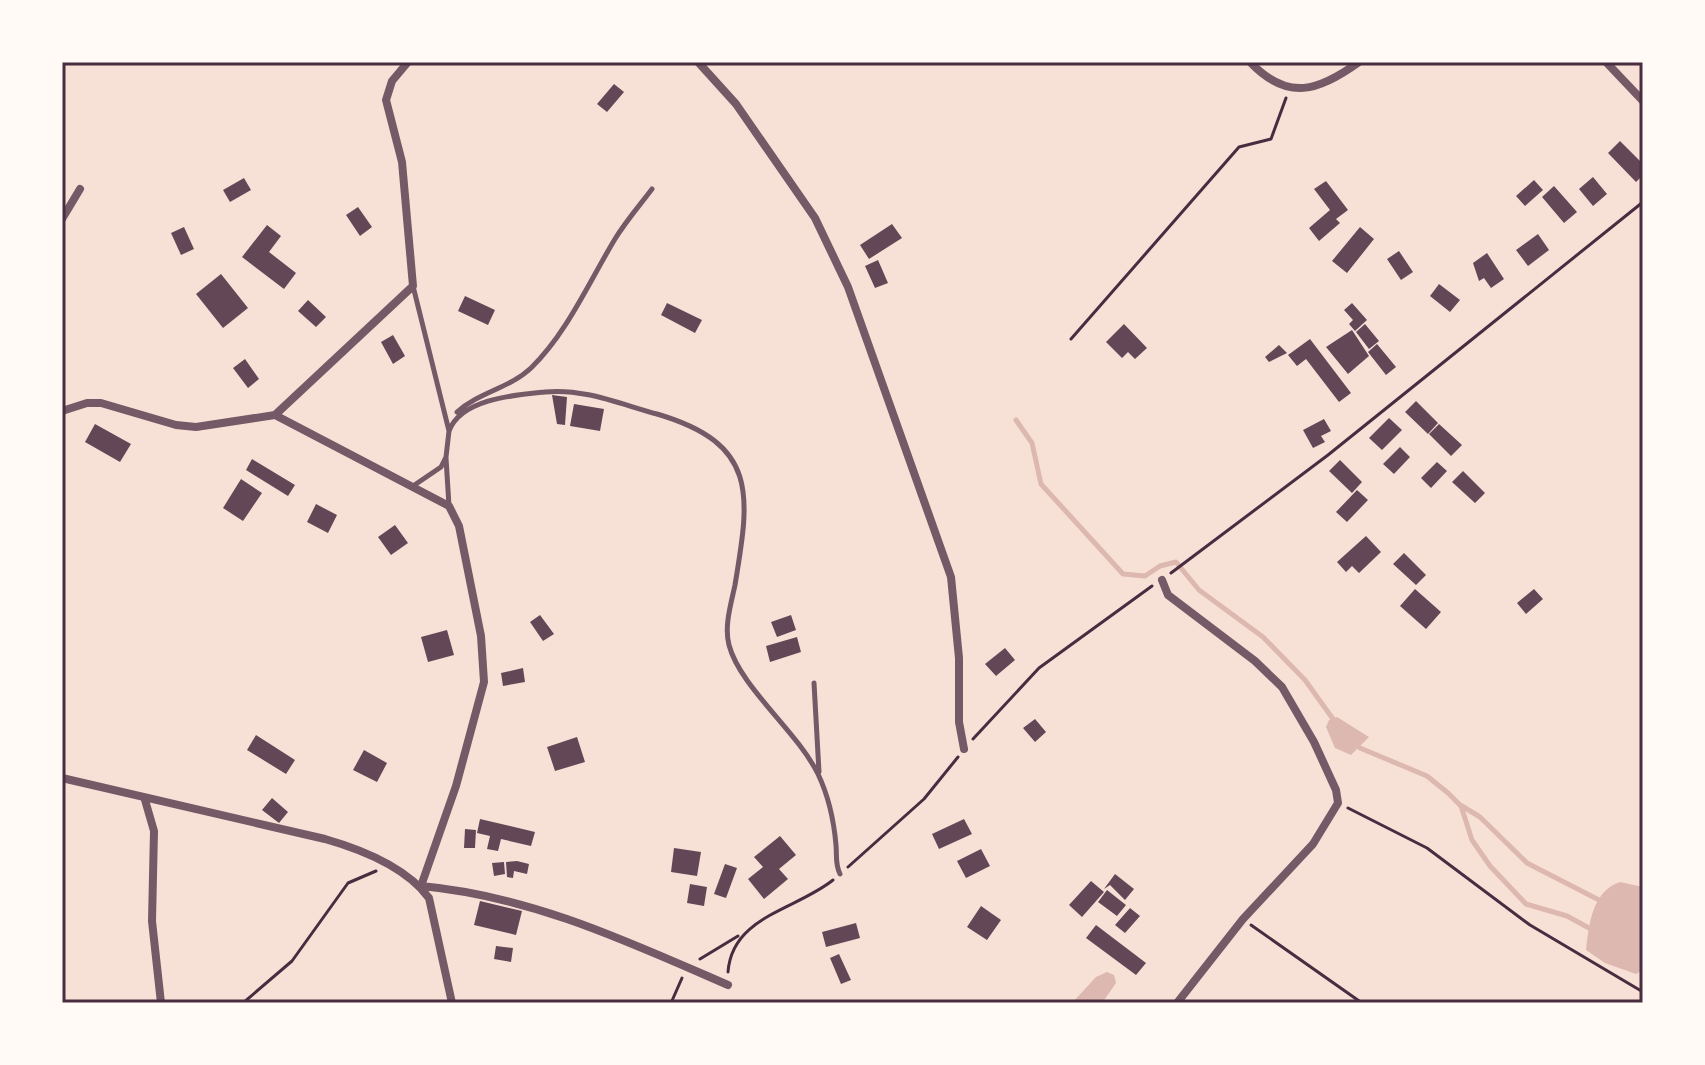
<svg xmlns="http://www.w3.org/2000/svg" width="1705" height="1065" font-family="Roboto,sans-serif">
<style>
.water{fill:#dcb8b0}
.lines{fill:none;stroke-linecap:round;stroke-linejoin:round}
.stream{stroke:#dcb8b0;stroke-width:5}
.building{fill:#644757}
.path{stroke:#4a2c40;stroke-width:3}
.service{stroke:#755966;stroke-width:5}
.minor{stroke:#755966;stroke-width:8}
.neatline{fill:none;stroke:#4a2c40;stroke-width:3}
</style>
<rect width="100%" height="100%" fill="#f7e1d7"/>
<path class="water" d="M 1337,717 L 1369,737 L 1351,755 L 1335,748 L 1326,727 L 1329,720 Z
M 1620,882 L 1643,887 L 1643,970 L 1636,974 L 1605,963 L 1586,950 C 1589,925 1592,891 1620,882 Z
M 1107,972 L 1114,975 L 1116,983 L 1102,1003 L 1072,1003 L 1096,977 Z"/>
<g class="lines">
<path class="stream" d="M 1016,420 L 1032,443 L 1041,484 L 1123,574 L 1145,576 L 1160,566 L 1176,562 L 1199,590 L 1263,637 L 1305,680 L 1333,719
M 1360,748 L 1427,776 L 1448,793 L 1461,806 L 1472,840 L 1490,866 L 1526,904 L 1567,916 L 1589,928
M 1462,806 L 1480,817 L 1527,863 L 1599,900"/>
</g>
<path class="building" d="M 614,84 L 624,92 L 607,112 L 597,104 Z
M 1620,141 L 1643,164 L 1643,175 L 1636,182 L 1608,153 Z
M 1593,177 L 1607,194 L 1593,206 L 1579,189 Z
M 244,178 L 251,190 L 230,202 L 223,190 Z
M 1534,180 L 1543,190 L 1525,206 L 1516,196 Z
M 1326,181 L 1348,210 L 1336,219 L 1340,223 L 1319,241 L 1309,228 L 1330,210 L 1314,189 Z
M 1554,186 L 1577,212 L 1564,223 L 1542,197 Z
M 358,207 L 372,227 L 360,236 L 346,215 Z
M 892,224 L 902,238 L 869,259 L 860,245 Z
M 267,225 L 281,236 L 269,252 L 296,273 L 284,289 L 242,257 Z
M 184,227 L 194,249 L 181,255 L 171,233 Z
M 1360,227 L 1374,239 L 1347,273 L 1332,261 Z
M 1538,234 L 1549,250 L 1528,266 L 1516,250 Z
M 1399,251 L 1413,272 L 1401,280 L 1387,259 Z
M 1487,253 L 1504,279 L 1491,288 L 1484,278 L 1479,281 L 1473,263 Z
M 878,260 L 888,283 L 875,288 L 865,266 Z
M 221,274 L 248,308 L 223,328 L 196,294 Z
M 1439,284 L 1460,300 L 1450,312 L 1430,296 Z
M 465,296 L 495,310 L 488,325 L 458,311 Z
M 308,300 L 326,317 L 316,327 L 298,311 Z
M 667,303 L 702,320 L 695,333 L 661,315 Z
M 1352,303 L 1367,320 L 1355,331 L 1349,324 L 1353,320 L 1344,310 Z
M 1124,324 L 1147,348 L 1135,359 L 1128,352 L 1122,358 L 1106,342 Z
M 1365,324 L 1379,341 L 1369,349 L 1356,332 Z
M 1352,330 L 1369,356 L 1348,374 L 1326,347 Z
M 393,335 L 405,356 L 393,364 L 381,342 Z
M 1310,339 L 1351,393 L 1339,402 L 1306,359 L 1297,366 L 1288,355 Z
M 1377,344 L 1396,367 L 1386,375 L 1368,352 Z
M 1279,345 L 1287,353 L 1269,362 L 1265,357 Z
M 245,359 L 259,379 L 248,388 L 233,368 Z
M 552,395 L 567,397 L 565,425 L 557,424 Z
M 1416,401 L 1438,423 L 1428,434 L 1405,412 Z
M 574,404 L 604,409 L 600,431 L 570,426 Z
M 1389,418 L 1402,430 L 1382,450 L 1369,438 Z
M 1324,419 L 1331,431 L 1321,436 L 1325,442 L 1313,448 L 1303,430 Z
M 95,424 L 131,444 L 120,462 L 85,442 Z
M 1439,424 L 1462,445 L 1451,456 L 1429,434 Z
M 1400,447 L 1410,457 L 1394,474 L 1383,464 Z
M 252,459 L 295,485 L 288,496 L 246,470 Z
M 1340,460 L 1362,482 L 1352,493 L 1329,471 Z
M 1437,462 L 1447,471 L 1431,488 L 1421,478 Z
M 1463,471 L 1485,493 L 1475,503 L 1452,482 Z
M 241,479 L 262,493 L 243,521 L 223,508 Z
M 1357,490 L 1368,500 L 1347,522 L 1336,512 Z
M 316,504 L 337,515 L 328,533 L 307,522 Z
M 395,525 L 408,543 L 391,555 L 378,537 Z
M 1366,536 L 1381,552 L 1359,573 L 1352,566 L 1346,572 L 1337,562 Z
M 1404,553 L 1426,575 L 1416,585 L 1393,564 Z
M 1415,589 L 1441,612 L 1426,629 L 1400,606 Z
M 1534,589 L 1543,599 L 1526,614 L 1517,603 Z
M 540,615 L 554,634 L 543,641 L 530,622 Z
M 791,615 L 796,630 L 777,637 L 771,622 Z
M 447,630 L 454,655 L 428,662 L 421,637 Z
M 797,637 L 801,652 L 770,662 L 766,646 Z
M 1005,648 L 1015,660 L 996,676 L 985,664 Z
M 523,668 L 525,682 L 503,686 L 501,673 Z
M 1035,719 L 1046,732 L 1035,742 L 1023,728 Z
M 256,735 L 295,760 L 286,774 L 247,750 Z
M 577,737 L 585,762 L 555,771 L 547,747 Z
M 364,750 L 387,763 L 377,782 L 353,770 Z
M 272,798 L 288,812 L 279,823 L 262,810 Z
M 480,819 L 535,832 L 531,846 L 501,839 L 498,851 L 487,849 L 490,836 L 477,833 Z
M 964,819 L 972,834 L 939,849 L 932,834 Z
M 465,829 L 476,830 L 475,848 L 464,848 Z
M 780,836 L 796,855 L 779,869 L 788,879 L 764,899 L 748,879 L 763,867 L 754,857 Z
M 674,848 L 701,852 L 697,876 L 671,872 Z
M 981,849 L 990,866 L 966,878 L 957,861 Z
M 517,861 L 529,864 L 527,874 L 514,871 L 513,878 L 507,877 L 506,862 Z
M 504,862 L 505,874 L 494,876 L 492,863 Z
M 725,864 L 737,868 L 726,898 L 714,894 Z
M 1115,874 L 1134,889 L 1125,900 L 1110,885 L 1104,889 Z
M 1091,881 L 1104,892 L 1082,917 L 1069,905 Z
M 690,884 L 707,887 L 704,906 L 687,903 Z
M 1107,890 L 1126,905 L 1117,916 L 1098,902 Z
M 480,901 L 522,911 L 516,935 L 474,925 Z
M 981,906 L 1001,920 L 987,940 L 967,927 Z
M 1130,908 L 1140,916 L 1125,933 L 1115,925 Z
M 856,923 L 860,938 L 826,947 L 822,932 Z
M 1096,925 L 1146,963 L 1136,975 L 1086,938 Z
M 496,946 L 513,948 L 511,962 L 494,959 Z
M 839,954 L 851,980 L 841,984 L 830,958 Z"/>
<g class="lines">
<path class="path" d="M 1071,339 L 1239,147 L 1271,139 L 1286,98
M 1171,573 L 1328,455 L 1643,202
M 973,739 L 1039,668 L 1152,586
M 1348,808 L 1427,848 L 1530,925 L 1643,992
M 848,867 L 924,799 L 958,757
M 1251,925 L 1362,1003
M 700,959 L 738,936
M 728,972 C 732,916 796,910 833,880
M 243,1003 L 292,961 L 348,883 L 376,871
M 671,1003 L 682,978"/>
<path class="service" d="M 457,412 C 479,392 510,388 531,368 C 567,333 589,282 615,239 C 626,221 640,205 652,189
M 449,431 C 461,399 514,395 545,392 C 583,388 620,404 657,414 C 759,444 750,495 735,585 C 731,604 724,626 729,645 C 740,687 797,731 818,774 C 828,795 834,822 836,845 C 837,856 835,864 840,874
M 446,458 L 449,506
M 413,486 L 441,467 L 446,457 L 449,431 L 413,286
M 814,683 L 819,772"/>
<path class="minor" d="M 698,62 L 736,104 L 815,218 L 848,287 L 951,577 L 959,658 L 959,722 L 964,749
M 1250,62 C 1288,102 1319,91 1359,62
M 1606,62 L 1643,101
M 62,219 L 80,189
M 62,411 L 87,403 L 101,403 L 176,425 L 196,427 L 275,415 L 449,506 L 459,526 L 481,636 L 484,682 L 456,786 L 421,886 C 531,896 627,941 728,985
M 275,415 L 413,286 L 402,162 L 386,100 L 392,81 L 408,62
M 1162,580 L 1168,595 L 1255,661 L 1282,687 L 1314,742 L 1336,790 L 1338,803 L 1313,844 L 1243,919 L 1177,1003
M 62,778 L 325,839 C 360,849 406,867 429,898 L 452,1003
M 145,800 L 154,831 L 152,921 L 161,1003"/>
</g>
<rect width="1705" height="1065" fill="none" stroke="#fffaf5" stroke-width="128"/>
<rect x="64" y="64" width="1577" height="937" class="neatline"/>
</svg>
